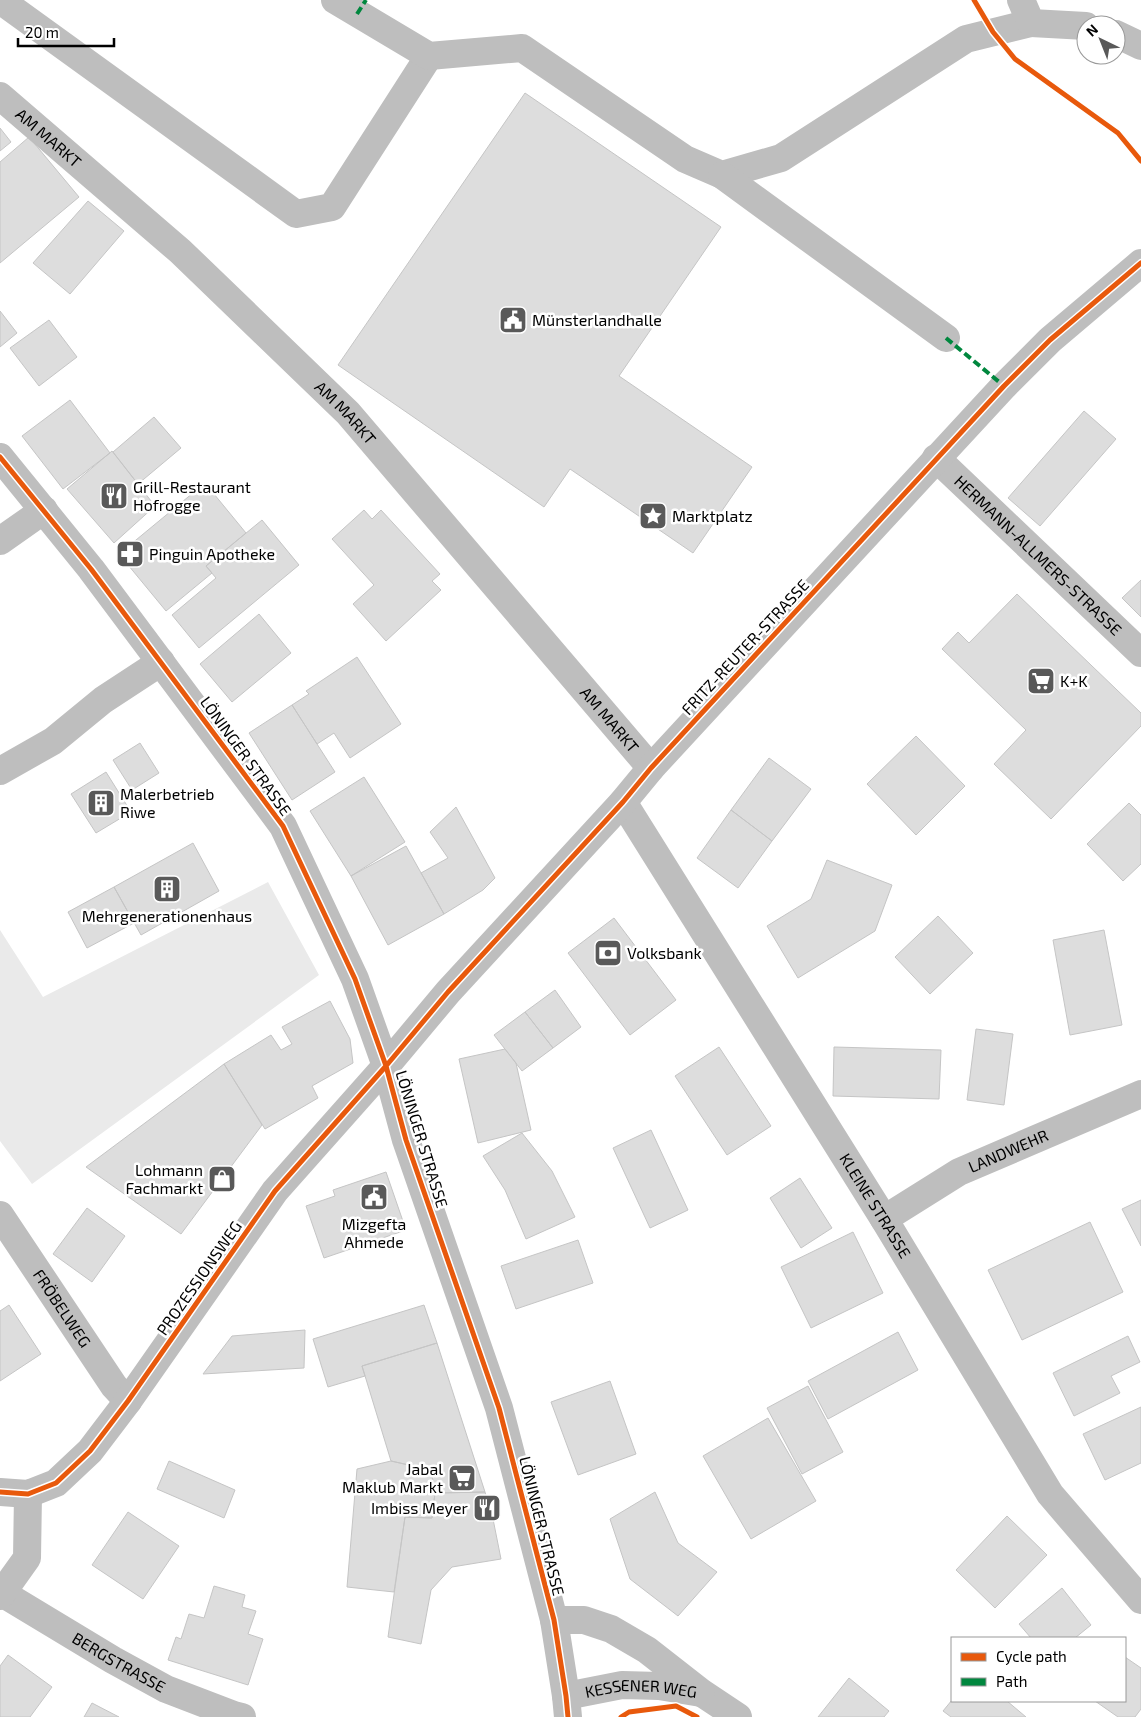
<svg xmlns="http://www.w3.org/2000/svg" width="1141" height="1717" font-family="'Exo 2',sans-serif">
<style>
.green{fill:#eaeaea}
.building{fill:#ddd;stroke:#c5c5c5}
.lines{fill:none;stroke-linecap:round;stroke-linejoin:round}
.minor{stroke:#bebebe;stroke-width:28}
.quiet{stroke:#00873e;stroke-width:4;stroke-dasharray:8 4;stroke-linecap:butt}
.cycleway-casing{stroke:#fff;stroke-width:8}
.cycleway{stroke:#e8590c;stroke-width:5}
.labels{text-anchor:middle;stroke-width:5;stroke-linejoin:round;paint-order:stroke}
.street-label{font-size:16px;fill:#000;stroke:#fff}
.poi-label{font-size:16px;fill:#000;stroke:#fff;text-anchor:start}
</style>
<rect width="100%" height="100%" fill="#fff"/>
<path class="green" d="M 268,882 L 319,975 L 32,1184 L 0,1141 L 0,930 L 43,997 Z"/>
<path class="building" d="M 525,93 L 721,227 L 619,376 L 752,467 L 693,553 L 570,469 L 544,507 L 338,365 Z
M 0,128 L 11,142 L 0,151 Z
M 29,137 L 79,197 L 0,263 L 0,162 Z
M 88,201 L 124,231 L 70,294 L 33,263 Z
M 0,311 L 17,333 L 0,347 Z
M 49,320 L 77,357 L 39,386 L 10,348 Z
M 70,400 L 110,453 L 63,489 L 22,436 Z
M 1084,411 L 1116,439 L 1040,526 L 1008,498 Z
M 154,417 L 181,448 L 138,484 L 113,452 Z
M 112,451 L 155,506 L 114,543 L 67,489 Z
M 205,483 L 246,533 L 206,566 L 212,573 L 166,611 L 119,554 Z
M 364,510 L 372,519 L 381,510 L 440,574 L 432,581 L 441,590 L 386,641 L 353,604 L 374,585 L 332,539 Z
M 262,520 L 299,565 L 199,648 L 172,615 L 216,578 L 206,566 Z
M 1141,580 L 1141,617 L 1122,598 Z
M 1017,594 L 1141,713 L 1141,726 L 1051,819 L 994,764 L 1026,730 L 942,649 L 958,632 L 969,643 Z
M 259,614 L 291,653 L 232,702 L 200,664 Z
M 357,657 L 401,724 L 350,758 L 334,733 L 317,744 L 292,705 L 309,694 L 306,691 Z
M 292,705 L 335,772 L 292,800 L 249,733 Z
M 916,736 L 965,786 L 916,835 L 867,784 Z
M 140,743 L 159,773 L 132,790 L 113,760 Z
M 769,758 L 811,789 L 772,841 L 731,810 Z
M 106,772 L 131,812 L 96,833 L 71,794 Z
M 364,777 L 405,842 L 351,876 L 310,811 Z
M 1129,803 L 1141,815 L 1141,864 L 1123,881 L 1087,844 Z
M 456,807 L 495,878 L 483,890 L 444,914 L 421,873 L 448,858 L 430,832 Z
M 731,810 L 772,841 L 738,888 L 697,858 Z
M 193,843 L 219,891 L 141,935 L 114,887 Z
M 406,846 L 444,914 L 388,945 L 351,876 Z
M 827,860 L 892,885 L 875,931 L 798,978 L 767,926 L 811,899 Z
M 114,887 L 134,923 L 87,948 L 68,912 Z
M 938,916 L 973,953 L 930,994 L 895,957 Z
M 614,918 L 676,1000 L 630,1035 L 568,953 Z
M 1104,930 L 1122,1025 L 1070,1035 L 1053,940 Z
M 555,990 L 581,1027 L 553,1048 L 525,1012 Z
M 330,1001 L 350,1039 L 353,1063 L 312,1086 L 318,1098 L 265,1129 L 224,1064 L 271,1035 L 281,1050 L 292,1044 L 282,1027 Z
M 525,1012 L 553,1048 L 522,1071 L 494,1035 Z
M 976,1029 L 1013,1034 L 1004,1105 L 967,1100 Z
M 719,1047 L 771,1126 L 727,1155 L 675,1076 Z
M 834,1047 L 941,1050 L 939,1099 L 833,1096 Z
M 505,1049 L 516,1063 L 531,1130 L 478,1143 L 459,1059 Z
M 224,1064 L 262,1125 L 181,1234 L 86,1167 Z
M 651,1130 L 688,1210 L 650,1228 L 613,1148 Z
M 522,1133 L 552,1171 L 575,1217 L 526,1239 L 505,1190 L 483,1156 Z
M 386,1172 L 406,1230 L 324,1258 L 306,1206 L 335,1196 L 333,1190 Z
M 800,1178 L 832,1228 L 801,1248 L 770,1198 Z
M 1141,1200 L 1141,1246 L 1122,1209 Z
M 87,1208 L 125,1236 L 92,1282 L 53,1254 Z
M 1090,1222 L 1123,1292 L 1022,1340 L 988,1270 Z
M 853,1232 L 883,1293 L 811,1328 L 781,1267 Z
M 578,1240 L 593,1283 L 516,1309 L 501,1266 Z
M 9,1305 L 41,1354 L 0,1381 L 0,1311 Z
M 424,1305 L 437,1343 L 362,1366 L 365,1376 L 328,1387 L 313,1339 Z
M 305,1330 L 304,1368 L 203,1374 L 232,1336 Z
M 898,1332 L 918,1370 L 828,1419 L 808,1381 Z
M 1128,1336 L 1140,1362 L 1111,1376 L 1120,1393 L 1074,1416 L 1053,1373 Z
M 437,1343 L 485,1492 L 435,1493 L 431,1470 L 391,1461 L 362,1366 Z
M 610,1381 L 636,1454 L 578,1475 L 551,1402 Z
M 808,1386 L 843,1452 L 802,1474 L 767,1408 Z
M 1141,1407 L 1141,1463 L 1105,1480 L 1083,1434 Z
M 768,1418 L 816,1501 L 751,1539 L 703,1456 Z
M 169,1461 L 235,1490 L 224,1518 L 157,1489 Z
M 391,1461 L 431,1470 L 435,1493 L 432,1518 L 405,1517 L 394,1592 L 347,1587 L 357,1469 Z
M 485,1492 L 493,1519 L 501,1559 L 452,1567 L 431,1590 L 421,1644 L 388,1637 L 405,1517 L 432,1518 L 435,1493 Z
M 655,1492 L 678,1543 L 717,1572 L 678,1616 L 630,1579 L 610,1519 Z
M 128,1512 L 179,1546 L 143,1599 L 92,1565 Z
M 1007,1516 L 1047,1555 L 995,1608 L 956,1570 Z
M 214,1586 L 245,1595 L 242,1607 L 256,1611 L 248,1634 L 263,1639 L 248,1685 L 168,1660 L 176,1637 L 181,1639 L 189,1614 L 204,1618 Z
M 1062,1588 L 1091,1625 L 1075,1638 L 1031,1638 L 1019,1624 Z
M 8,1655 L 52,1687 L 30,1717 L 0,1717 L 0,1666 Z
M 1125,1657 L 1141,1668 L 1141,1709 L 1135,1717 L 1118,1717 L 1095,1701 L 1125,1701 Z
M 849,1678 L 889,1711 L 884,1717 L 818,1717 Z
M 952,1700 L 1007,1701 L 1026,1717 L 951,1717 L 943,1711 Z
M 92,1703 L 119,1717 L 84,1717 Z"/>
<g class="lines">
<g class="minor">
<path d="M 0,0 L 296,214 L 332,207 L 429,56"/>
<path d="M 335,0 L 429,56 L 522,48 L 685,159 L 722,175 L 781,158 L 966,39 L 1031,23"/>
<path d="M 1021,0 L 1031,23 L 1086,26"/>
<path d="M 1116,34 L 1141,46"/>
<path id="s1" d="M 0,96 L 180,251 L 348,413 L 651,768"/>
<path d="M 722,175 L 946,338"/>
<path d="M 0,457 L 91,569 L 283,826 L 355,979 L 386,1066 L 406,1140 L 499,1408 L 554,1620 L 566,1696 L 568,1717"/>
<path id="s2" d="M 936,458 L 1141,653"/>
<path d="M 0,541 L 44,510"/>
<path d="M 0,771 L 53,741 L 103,700 L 161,662"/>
<path id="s3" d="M 623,802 L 884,1219 L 1050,1494 L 1141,1600"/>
<path id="s4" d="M 0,1215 L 114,1386 L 128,1401"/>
<path id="s5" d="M 884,1219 L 959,1172 L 1141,1094"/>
<path d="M 0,1492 L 28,1494 L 56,1483 L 90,1451 L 128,1401 L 275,1191 L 386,1066 L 448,992 L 623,802 L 651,768 L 1004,386 L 1050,340 L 1141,263"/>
<path id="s6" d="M 2,1593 L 113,1660 L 166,1689 L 234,1715 L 242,1717"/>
<path d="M 0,1596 L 27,1558 L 28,1494"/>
<path d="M 554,1620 L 584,1620 L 611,1629 L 647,1650 L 702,1693 L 738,1717"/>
<path id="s7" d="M 566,1696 L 622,1685 L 659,1686 L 701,1693"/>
</g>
<path class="quiet" d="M 357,14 L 366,0
M 946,338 L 1004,386"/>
<defs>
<path id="cycleway" d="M 974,0 L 993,32 L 1015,59 L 1118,133 L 1141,161
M 0,457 L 91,569 L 283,826 L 355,979 L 386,1066 L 406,1140 L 499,1408 L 554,1620 L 566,1696 L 568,1717
M 0,1492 L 28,1494 L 56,1483 L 90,1451 L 128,1401 L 275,1191 L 386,1066 L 448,992 L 623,802 L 651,768 L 1004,386 L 1050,340 L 1141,263
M 621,1717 L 629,1712 L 676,1706 L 697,1717"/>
</defs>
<use href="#cycleway" class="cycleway-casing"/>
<use href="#cycleway" class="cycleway"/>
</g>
<defs>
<symbol id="civic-square" viewBox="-11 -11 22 22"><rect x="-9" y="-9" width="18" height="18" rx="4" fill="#595959" stroke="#fff"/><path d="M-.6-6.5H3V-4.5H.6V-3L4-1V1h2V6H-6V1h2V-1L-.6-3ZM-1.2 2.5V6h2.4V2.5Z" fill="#fff"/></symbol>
<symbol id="restaurant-square" viewBox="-11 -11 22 22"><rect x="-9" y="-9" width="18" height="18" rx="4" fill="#595959" stroke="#fff"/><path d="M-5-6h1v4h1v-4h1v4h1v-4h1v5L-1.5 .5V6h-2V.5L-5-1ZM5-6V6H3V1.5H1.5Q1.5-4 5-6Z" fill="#fff"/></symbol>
<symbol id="sight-square" viewBox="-11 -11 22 22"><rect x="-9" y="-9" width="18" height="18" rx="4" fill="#595959" stroke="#fff"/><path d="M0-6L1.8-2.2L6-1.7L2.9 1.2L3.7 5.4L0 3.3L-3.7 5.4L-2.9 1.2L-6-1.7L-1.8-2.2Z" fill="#fff"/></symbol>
<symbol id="pharmacy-square" viewBox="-11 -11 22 22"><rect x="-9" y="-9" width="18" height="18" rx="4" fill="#595959" stroke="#fff"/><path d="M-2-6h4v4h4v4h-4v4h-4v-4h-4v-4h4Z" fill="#fff"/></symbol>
<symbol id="supermarket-square" viewBox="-11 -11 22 22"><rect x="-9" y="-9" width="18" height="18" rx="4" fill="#595959" stroke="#fff"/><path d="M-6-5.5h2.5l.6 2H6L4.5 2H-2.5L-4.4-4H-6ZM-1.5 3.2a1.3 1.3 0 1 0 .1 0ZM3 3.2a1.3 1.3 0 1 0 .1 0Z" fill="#fff"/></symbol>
<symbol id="building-square" viewBox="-11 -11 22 22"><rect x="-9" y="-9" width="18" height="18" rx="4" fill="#595959" stroke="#fff"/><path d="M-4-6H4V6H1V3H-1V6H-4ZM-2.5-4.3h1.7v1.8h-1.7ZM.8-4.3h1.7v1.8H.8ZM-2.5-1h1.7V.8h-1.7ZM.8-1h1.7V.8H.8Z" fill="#fff"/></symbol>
<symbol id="bank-square" viewBox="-11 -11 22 22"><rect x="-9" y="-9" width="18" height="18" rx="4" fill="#595959" stroke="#fff"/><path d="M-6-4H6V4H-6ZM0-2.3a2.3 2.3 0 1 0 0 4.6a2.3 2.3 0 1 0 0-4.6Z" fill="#fff"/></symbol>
<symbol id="shop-square" viewBox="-11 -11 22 22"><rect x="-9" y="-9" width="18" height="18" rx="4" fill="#595959" stroke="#fff"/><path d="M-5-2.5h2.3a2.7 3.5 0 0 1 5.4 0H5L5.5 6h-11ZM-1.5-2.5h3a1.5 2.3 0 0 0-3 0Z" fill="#fff"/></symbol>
</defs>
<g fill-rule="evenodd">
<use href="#civic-square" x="497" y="304" width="32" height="32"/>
<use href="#restaurant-square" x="98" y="480" width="32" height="32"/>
<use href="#sight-square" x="637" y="500" width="32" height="32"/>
<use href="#pharmacy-square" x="114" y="538" width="32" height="32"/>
<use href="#supermarket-square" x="1025" y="665" width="32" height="32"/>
<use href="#building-square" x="85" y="787" width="32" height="32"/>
<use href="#building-square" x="151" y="873" width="32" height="32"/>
<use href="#bank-square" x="592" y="937" width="32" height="32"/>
<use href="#shop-square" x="206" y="1163" width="32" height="32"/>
<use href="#civic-square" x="358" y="1181" width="32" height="32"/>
<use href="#supermarket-square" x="446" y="1462" width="32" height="32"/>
<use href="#restaurant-square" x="471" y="1492" width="32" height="32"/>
</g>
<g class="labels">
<g class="street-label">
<text dy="6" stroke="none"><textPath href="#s1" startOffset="64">AM MARKT</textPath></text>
<text dy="6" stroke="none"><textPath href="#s1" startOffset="469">AM MARKT</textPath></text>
<text dy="6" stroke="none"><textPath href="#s2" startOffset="141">HERMANN-ALLMERS-STRASSE</textPath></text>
<text transform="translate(745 647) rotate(-47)" y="6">FRITZ-REUTER-STRASSE</text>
<text dy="6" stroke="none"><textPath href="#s1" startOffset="874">AM MARKT</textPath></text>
<text transform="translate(246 756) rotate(54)" y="6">LÖNINGER STRASSE</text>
<text transform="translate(422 1139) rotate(73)" y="6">LÖNINGER STRASSE</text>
<text dy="6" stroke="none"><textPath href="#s5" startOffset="142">LANDWEHR</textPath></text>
<text dy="6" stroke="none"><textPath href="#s3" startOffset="476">KLEINE STRASSE</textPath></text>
<text transform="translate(199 1278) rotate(-55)" y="6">PROZESSIONSWEG</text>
<text dy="6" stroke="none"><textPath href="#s4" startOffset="112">FRÖBELWEG</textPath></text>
<text transform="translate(542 1526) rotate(76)" y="6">LÖNINGER STRASSE</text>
<text dy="6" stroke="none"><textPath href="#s6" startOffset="136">BERGSTRASSE</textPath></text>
<text dy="6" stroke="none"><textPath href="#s7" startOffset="76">KESSENER WEG</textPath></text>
</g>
<g class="poi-label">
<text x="532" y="326">Münsterlandhalle</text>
<text x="133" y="493">Grill-Restaurant<tspan x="133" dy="18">Hofrogge</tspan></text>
<text x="672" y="522">Marktplatz</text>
<text x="149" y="560">Pinguin Apotheke</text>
<text x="1060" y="687">K+K</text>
<text x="120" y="800">Malerbetrieb<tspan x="120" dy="18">Riwe</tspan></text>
<text x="167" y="922" text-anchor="middle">Mehrgenerationenhaus</text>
<text x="627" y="959">Volksbank</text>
<text x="203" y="1176" text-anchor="end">Lohmann<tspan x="203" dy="18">Fachmarkt</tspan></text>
<text x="374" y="1230" text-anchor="middle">Mizgefta<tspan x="374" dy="18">Ahmede</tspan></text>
<text x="443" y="1475" text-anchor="end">Jabal<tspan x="443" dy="18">Maklub Markt</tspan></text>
<text x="468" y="1514" text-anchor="end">Imbiss Meyer</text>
</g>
</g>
<rect x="951" y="1637" width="175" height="65" fill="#ffffff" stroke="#999999"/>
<rect x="961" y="1653" width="25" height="8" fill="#e8590c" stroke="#999999"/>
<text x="996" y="1662" font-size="15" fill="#000000">Cycle path</text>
<rect x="961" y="1678" width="25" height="8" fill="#00873e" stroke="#999999"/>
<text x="996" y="1687" font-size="15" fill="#000000">Path</text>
<g transform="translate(1101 40) rotate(317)"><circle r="24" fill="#ffffff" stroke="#999999"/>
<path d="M0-4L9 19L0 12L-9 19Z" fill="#595959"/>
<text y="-8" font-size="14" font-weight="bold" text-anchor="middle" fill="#000000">N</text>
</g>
<path d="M18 38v8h96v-8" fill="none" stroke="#000000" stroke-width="2.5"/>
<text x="25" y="38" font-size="15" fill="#000000" stroke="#ffffff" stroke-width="4" paint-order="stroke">20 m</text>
</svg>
